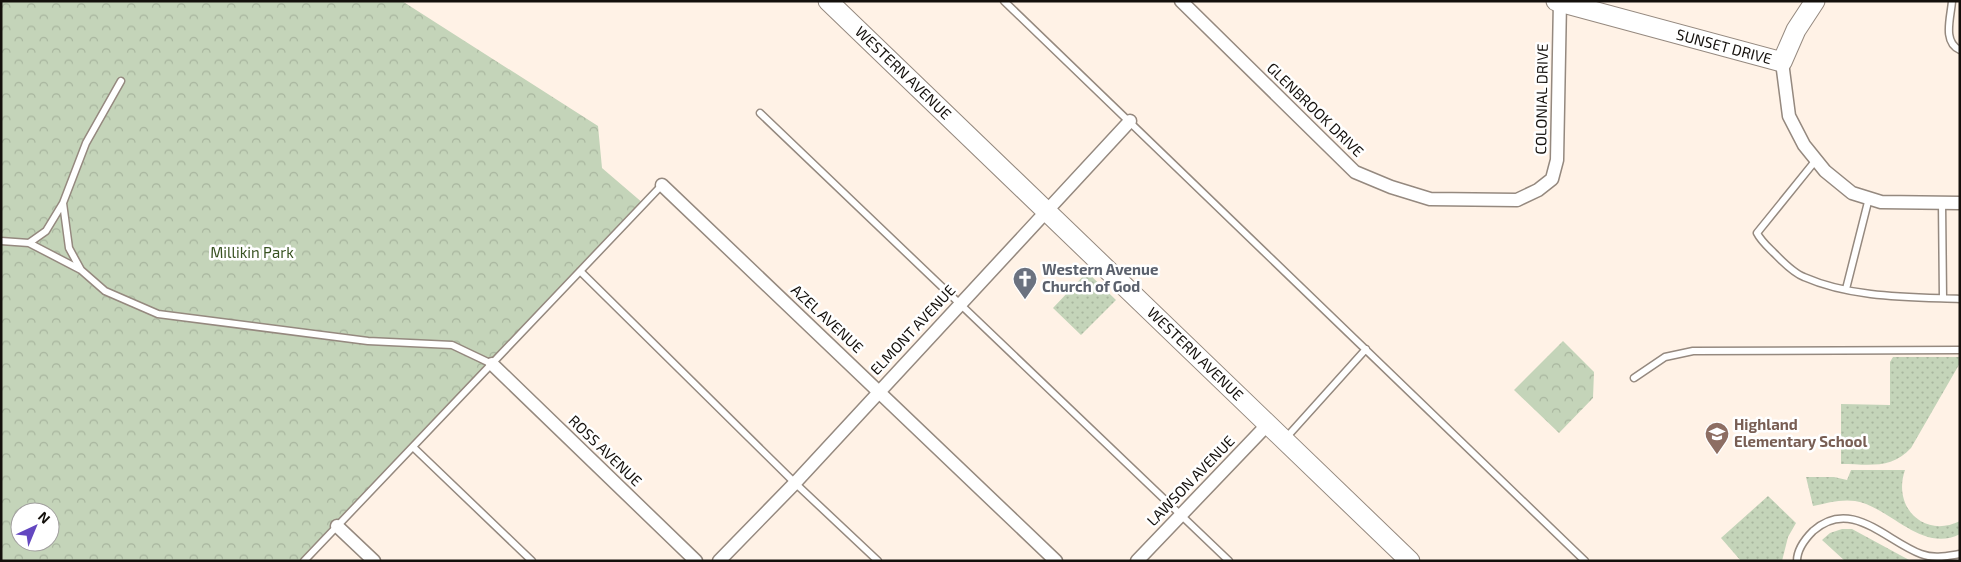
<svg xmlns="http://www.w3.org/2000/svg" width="1961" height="562" font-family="'Exo 2',sans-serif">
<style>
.grass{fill:url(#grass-dots)}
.park{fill:url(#park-crowns);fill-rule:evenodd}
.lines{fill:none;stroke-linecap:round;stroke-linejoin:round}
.lane-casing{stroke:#95897f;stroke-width:9}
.street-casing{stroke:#95897f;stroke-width:15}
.secondary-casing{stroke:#95897f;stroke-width:21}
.lane{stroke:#fff;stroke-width:6}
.street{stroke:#fff;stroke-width:12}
.secondary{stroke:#fff;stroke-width:19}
.labels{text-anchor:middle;stroke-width:5;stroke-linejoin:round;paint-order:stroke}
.street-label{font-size:15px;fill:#14100c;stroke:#fff}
.park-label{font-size:15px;fill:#385221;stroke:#fff}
.worship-label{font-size:15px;font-weight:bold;fill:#5b616d;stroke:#fff;text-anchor:start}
.education-label{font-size:15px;font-weight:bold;fill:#785e54;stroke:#fff;text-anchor:start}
</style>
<defs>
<pattern id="grass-dots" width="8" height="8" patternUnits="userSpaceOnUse" patternTransform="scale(1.25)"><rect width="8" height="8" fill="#c4d4b9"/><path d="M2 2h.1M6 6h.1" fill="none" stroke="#a8b59e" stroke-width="1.8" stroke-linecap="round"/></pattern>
<pattern id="park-crowns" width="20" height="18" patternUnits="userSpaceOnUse" patternTransform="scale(1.25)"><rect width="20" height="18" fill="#c4d4b9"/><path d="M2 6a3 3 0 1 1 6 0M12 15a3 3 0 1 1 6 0" fill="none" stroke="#a8b59e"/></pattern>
</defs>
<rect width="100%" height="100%" fill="#fff2e6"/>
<path class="grass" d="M 1087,272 L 1116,300 L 1081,335 L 1053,308 Z
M 1893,357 L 1960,357 L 1960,363 L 1911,448 C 1891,470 1868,464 1841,464 L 1841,404 L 1890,405 L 1890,362 Z
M 1851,470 L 1905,470 C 1892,507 1924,539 1960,521 L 1960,534 C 1922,554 1889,506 1855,501 C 1841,499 1827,503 1813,506 L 1806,477 L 1834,477 L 1847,480 Z
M 1768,496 L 1796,523 L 1788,537 L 1782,561 L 1741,561 L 1721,538 Z
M 1842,529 L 1852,529 L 1911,561 L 1845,561 L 1822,540 L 1830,533 Z"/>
<path class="park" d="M 1,1 L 402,1 L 598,126 L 602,168 L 644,204 L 304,561 L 1,561 ZM 20,512 L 50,512 L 50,542 L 20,542 Z
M 1563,341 L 1594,372 L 1593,398 L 1559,433 L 1514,390 Z"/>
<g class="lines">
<defs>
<path id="lane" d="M 1004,1 L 1585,561
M 1952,1 C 1951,17 1942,42 1960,50
M 760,113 L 1229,561
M 1816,160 L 1757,233 C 1761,241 1768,247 1774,253 C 1782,261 1793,273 1804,277 C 1852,298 1908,297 1960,299
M 63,203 L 69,248 L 81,270 L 105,291 L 158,314 L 368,341 L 452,345 L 492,364
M 1942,203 L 1943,298
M 1,241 L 29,243 L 81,270
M 29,243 L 46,231 L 63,203 L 86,143 L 121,81
M 580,271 L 795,483 L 878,561
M 1846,289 L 1869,198
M 1634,378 L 1665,357 L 1693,351 L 1960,350
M 1285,439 L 1366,349
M 413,447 L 532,561
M 304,561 L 662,185
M 1797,561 C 1797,549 1805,539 1813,531 C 1851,497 1886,541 1921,554 C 1934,559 1947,556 1960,554"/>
<path id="street" d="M 1181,1 L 1355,172 L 1391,187 L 1430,199 L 1517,200 L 1538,190 L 1552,179 L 1557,160 L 1560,1
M 1782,62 L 1789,116 L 1804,145 L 1825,171 L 1852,193 L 1881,202 L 1960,203
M 662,185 L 1056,561
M 492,364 L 696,561
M 337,526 L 374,561
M 719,561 L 795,483 L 1130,121
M 1137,561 L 1268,424"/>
<path id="secondary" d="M 828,1 L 1410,561
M 1556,1 L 1782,62 L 1796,30 L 1815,1"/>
</defs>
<use href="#lane" class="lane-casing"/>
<use href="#street" class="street-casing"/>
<use href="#secondary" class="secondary-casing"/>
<use href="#lane" class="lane"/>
<use href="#street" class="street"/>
<use href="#secondary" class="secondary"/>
</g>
<defs>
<symbol id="church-pin" viewBox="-11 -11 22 30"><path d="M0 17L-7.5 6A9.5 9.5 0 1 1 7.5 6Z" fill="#6b7280" stroke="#fff"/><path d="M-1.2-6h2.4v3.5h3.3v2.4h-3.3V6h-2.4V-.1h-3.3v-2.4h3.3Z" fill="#fff"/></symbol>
<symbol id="school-pin" viewBox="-11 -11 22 30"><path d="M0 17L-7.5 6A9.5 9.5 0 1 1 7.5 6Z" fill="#8d6e63" stroke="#fff"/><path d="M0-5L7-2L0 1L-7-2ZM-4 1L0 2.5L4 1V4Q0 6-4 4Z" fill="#fff"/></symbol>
</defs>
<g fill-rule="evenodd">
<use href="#church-pin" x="1011" y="265" width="28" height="38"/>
<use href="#school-pin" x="1703" y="420" width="28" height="38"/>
</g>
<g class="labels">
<g class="street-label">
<text transform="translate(1724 47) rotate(15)" y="5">SUNSET DRIVE</text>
<text transform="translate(903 73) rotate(44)" y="5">WESTERN AVENUE</text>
<text transform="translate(1542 99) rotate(-89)" y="5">COLONIAL DRIVE</text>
<text transform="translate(1315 110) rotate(44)" y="5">GLENBROOK DRIVE</text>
<text transform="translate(827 319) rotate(43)" y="5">AZEL AVENUE</text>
<text transform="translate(913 330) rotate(-47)" y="5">ELMONT AVENUE</text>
<text transform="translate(1195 354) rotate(44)" y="5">WESTERN AVENUE</text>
<text transform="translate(605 451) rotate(44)" y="5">ROSS AVENUE</text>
<text transform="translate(1191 481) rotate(-46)" y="5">LAWSON AVENUE</text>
</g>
<g class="park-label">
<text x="252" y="258">Millikin Park</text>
</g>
<g class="worship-label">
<text x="1042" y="275">Western Avenue<tspan x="1042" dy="17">Church of God</tspan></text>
</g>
<g class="education-label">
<text x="1734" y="430">Highland<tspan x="1734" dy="17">Elementary School</tspan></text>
</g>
</g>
<rect width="1961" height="562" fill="none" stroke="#14100c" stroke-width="5"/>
<g transform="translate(35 527) rotate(44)"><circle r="24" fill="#ffffff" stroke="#a19f9e"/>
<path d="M0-4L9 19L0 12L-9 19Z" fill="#6347c0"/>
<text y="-8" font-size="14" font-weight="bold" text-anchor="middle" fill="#14100c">N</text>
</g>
</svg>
